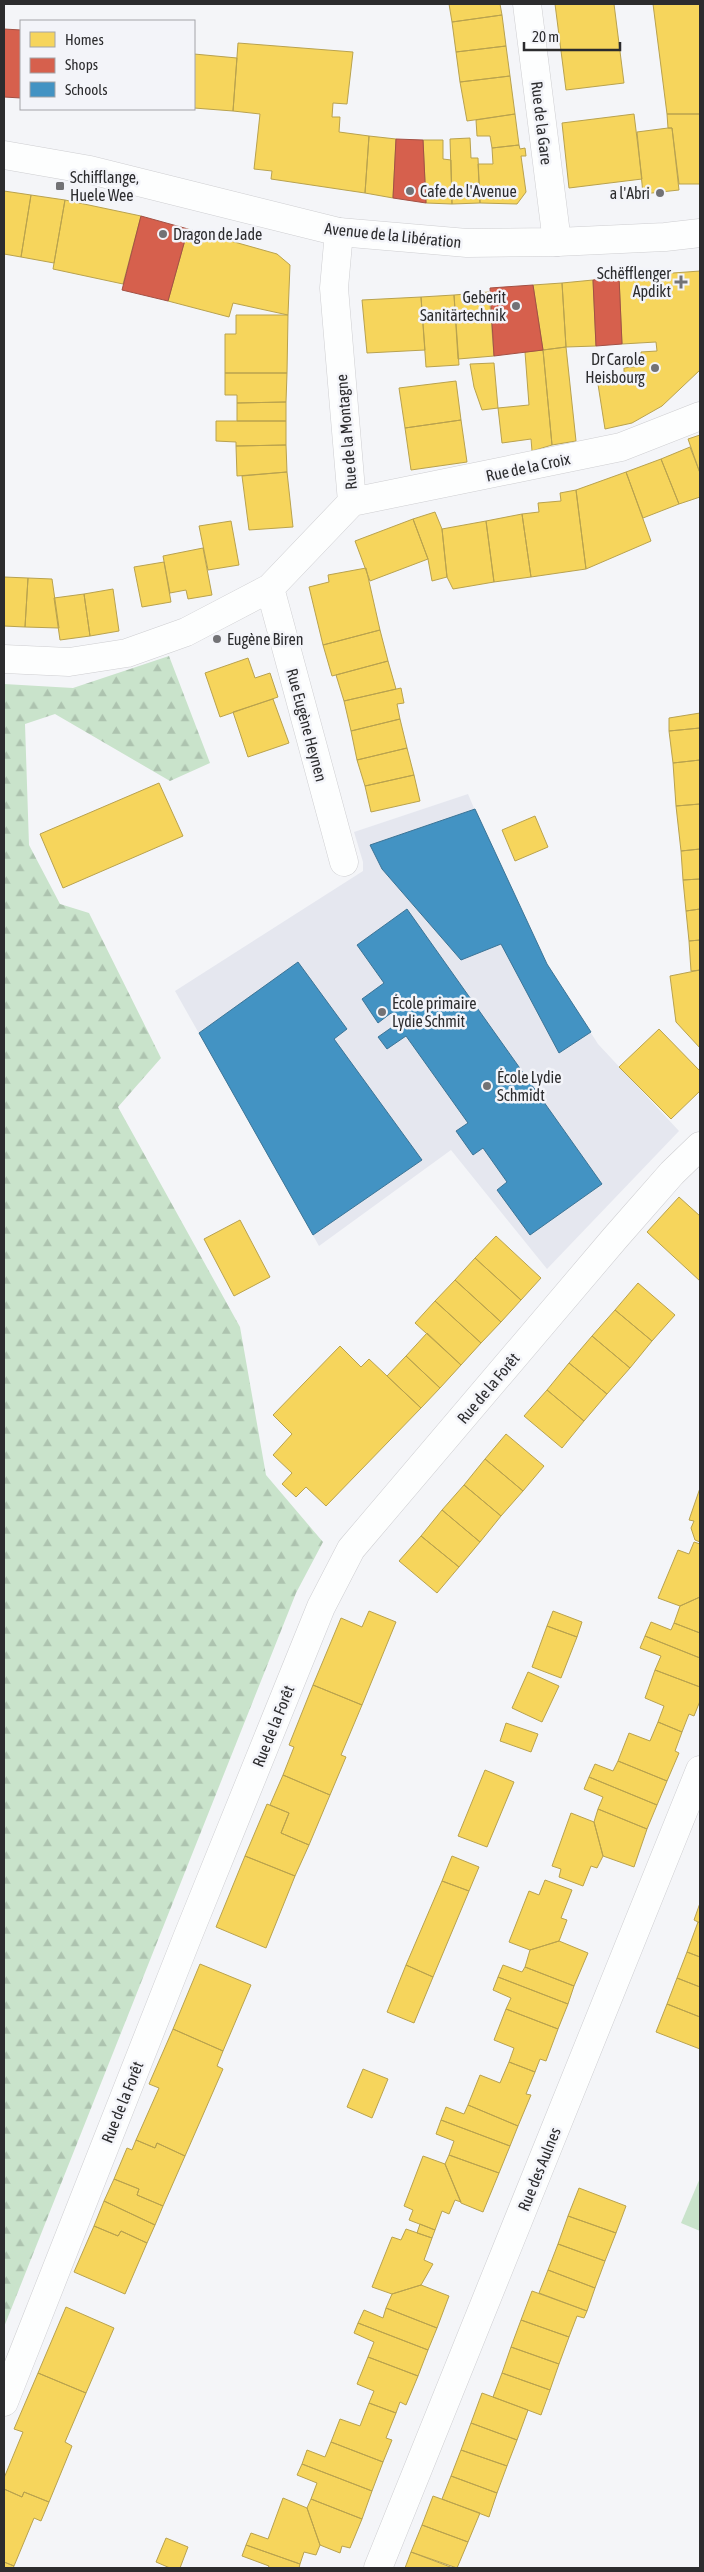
<svg xmlns="http://www.w3.org/2000/svg" width="704" height="2572" font-family="'Asap Condensed',sans-serif">
<style>
.built{fill:#e5e7ef}
.green{fill:#c9e3cb}
.forest{fill:url(#forest-firs)}
.homes{fill:#f6d55c;stroke:#b9a24e}
.shops{fill:#d6604d;stroke:#a35044}
.schools{fill:#4393c3;stroke:#3c7496}
.lines{fill:none;stroke-linecap:round;stroke-linejoin:round}
.street-casing{stroke:#ceced1;stroke-width:29}
.secondary-casing{stroke:#ceced1;stroke-width:29}
.street{stroke:#fdfefe;stroke-width:28}
.secondary{stroke:#fdfefe;stroke-width:28}
.poi-dot{fill:#727275;stroke:#f3f4f9;stroke-width:2}
.labels{text-anchor:middle;stroke-width:5;stroke-linejoin:round;paint-order:stroke}
.street-label{font-size:16px;fill:#2c2c2e;stroke:#f3f4f9}
.poi-label{font-size:16px;fill:#2c2c2e;stroke:#f3f4f9;text-anchor:start}
</style>
<defs>
<pattern id="forest-firs" width="22" height="20" patternUnits="userSpaceOnUse" patternTransform="scale(1.25)"><rect width="22" height="20" fill="#c9e3cb"/><path d="M5 1l3.5 6h-7zM16 11l3.5 6h-7z" fill="#adc3af"/></pattern>
</defs>
<rect width="100%" height="100%" fill="#f4f5f8"/>
<path class="built" d="M 468,794 L 504,879 L 547,964 L 598,1044 L 679,1131 L 547,1269 L 451,1150 L 319,1246 L 175,991 L 363,871 L 363,862 L 354,832 Z"/>
<path class="green" d="M 700,2178 L 700,2231 L 681,2223 Z"/>
<path class="forest" d="M 169,656 L 210,763 L 170,781 L 55,714 L 25,724 L 29,845 L 60,904 L 89,913 L 161,1058 L 118,1107 L 240,1327 L 266,1475 L 323,1542 L 296,1593 L 4,2327 L 4,684 L 73,688 Z"/>
<path class="homes" d="M 449,4 L 500,4 L 502,15 L 452,22 Z
M 555,4 L 614,4 L 624,83 L 566,90 Z
M 653,4 L 700,4 L 700,114 L 667,114 Z
M 502,15 L 506,46 L 456,52 L 452,22 Z
M 238,43 L 353,52 L 347,104 L 333,103 L 332,117 L 340,117 L 339,132 L 369,136 L 365,193 L 271,179 L 272,171 L 254,169 L 260,114 L 233,111 Z
M 506,46 L 510,76 L 460,82 L 456,52 Z
M 194,54 L 237,58 L 233,111 L 194,108 Z
M 510,76 L 515,114 L 467,121 L 460,82 Z
M 515,114 L 519,145 L 492,148 L 490,136 L 477,136 L 476,120 Z
M 634,114 L 642,179 L 569,188 L 562,123 Z
M 667,114 L 700,114 L 700,184 L 679,184 L 672,128 L 668,128 Z
M 668,128 L 672,128 L 679,190 L 643,194 L 637,132 Z
M 369,136 L 396,139 L 393,198 L 365,193 Z
M 470,138 L 471,158 L 478,158 L 480,203 L 452,204 L 450,139 Z
M 423,140 L 443,140 L 443,159 L 451,160 L 452,204 L 426,203 Z
M 519,145 L 520,149 L 525,148 L 526,156 L 521,156 L 526,192 L 517,204 L 480,203 L 478,164 L 493,164 L 492,148 Z
M 4,191 L 31,195 L 21,257 L 4,254 Z
M 31,195 L 65,200 L 54,263 L 21,257 Z
M 65,200 L 141,216 L 123,284 L 53,269 Z
M 188,229 L 277,254 L 290,265 L 288,315 L 233,303 L 229,317 L 168,301 Z
M 700,271 L 700,370 L 662,406 L 632,423 L 605,429 L 597,378 L 624,376 L 624,368 L 642,366 L 641,352 L 657,351 L 656,342 L 622,344 L 619,277 Z
M 593,280 L 596,346 L 566,347 L 562,283 Z
M 562,283 L 566,347 L 543,350 L 533,285 Z
M 489,292 L 494,356 L 458,359 L 454,295 Z
M 454,295 L 459,365 L 426,367 L 421,297 Z
M 421,297 L 425,350 L 367,353 L 362,300 Z
M 236,315 L 288,315 L 287,373 L 225,373 L 225,334 L 236,334 Z
M 566,347 L 576,441 L 552,445 L 543,350 Z
M 543,350 L 552,445 L 532,451 L 531,439 L 502,443 L 498,408 L 529,405 L 525,352 Z
M 494,363 L 498,408 L 482,410 L 474,387 L 470,364 Z
M 225,373 L 287,373 L 286,402 L 237,403 L 237,395 L 225,395 Z
M 456,381 L 461,420 L 405,428 L 399,388 Z
M 286,402 L 286,421 L 237,421 L 237,403 Z
M 461,420 L 467,462 L 411,470 L 405,428 Z
M 216,421 L 286,421 L 286,445 L 236,446 L 236,442 L 216,441 Z
M 700,435 L 700,473 L 688,439 Z
M 286,445 L 287,472 L 237,476 L 236,446 Z
M 690,447 L 700,473 L 700,497 L 679,504 L 661,459 Z
M 661,459 L 679,504 L 643,518 L 626,472 Z
M 287,472 L 293,527 L 249,530 L 242,476 Z
M 626,472 L 651,541 L 586,569 L 576,490 Z
M 576,490 L 586,569 L 531,577 L 522,514 L 539,512 L 538,503 L 561,501 L 560,493 Z
M 435,512 L 442,529 L 447,577 L 432,581 L 428,559 L 413,519 Z
M 522,514 L 531,577 L 494,582 L 486,521 Z
M 413,519 L 428,559 L 370,581 L 355,541 Z
M 231,521 L 239,565 L 208,570 L 199,526 Z
M 486,521 L 494,582 L 453,589 L 447,577 L 442,529 Z
M 203,548 L 212,595 L 188,599 L 186,590 L 170,593 L 163,556 Z
M 164,562 L 171,602 L 142,607 L 134,567 Z
M 366,568 L 380,630 L 323,645 L 309,587 L 329,582 L 328,575 Z
M 4,577 L 28,578 L 25,627 L 4,626 Z
M 28,578 L 52,579 L 59,628 L 25,627 Z
M 113,589 L 119,631 L 90,636 L 84,594 Z
M 84,594 L 90,636 L 60,640 L 54,598 Z
M 380,630 L 388,661 L 332,676 L 323,645 Z
M 248,658 L 255,678 L 270,673 L 278,697 L 220,717 L 205,673 Z
M 388,661 L 396,689 L 344,701 L 336,675 Z
M 401,688 L 404,703 L 397,704 L 400,719 L 351,731 L 344,701 Z
M 273,699 L 289,743 L 248,757 L 233,712 Z
M 700,713 L 700,728 L 669,731 L 669,718 Z
M 400,719 L 407,748 L 357,760 L 351,731 Z
M 700,728 L 700,760 L 673,763 L 669,731 Z
M 407,748 L 414,775 L 365,786 L 357,760 Z
M 700,760 L 700,804 L 676,806 L 673,763 Z
M 414,775 L 420,801 L 371,812 L 365,786 Z
M 159,783 L 183,836 L 63,888 L 40,834 Z
M 700,804 L 700,849 L 681,851 L 676,806 Z
M 535,816 L 548,847 L 515,861 L 502,830 Z
M 700,849 L 700,879 L 683,880 L 681,851 Z
M 700,879 L 700,909 L 686,911 L 683,880 Z
M 700,909 L 700,940 L 689,941 L 686,911 Z
M 700,940 L 700,970 L 691,971 L 689,941 Z
M 700,970 L 700,1048 L 676,1022 L 670,976 Z
M 659,1029 L 700,1071 L 700,1091 L 671,1119 L 619,1067 Z
M 679,1197 L 700,1216 L 700,1281 L 647,1232 Z
M 240,1220 L 270,1277 L 234,1296 L 204,1239 Z
M 496,1236 L 541,1278 L 521,1300 L 475,1258 Z
M 475,1258 L 521,1300 L 501,1322 L 455,1280 Z
M 455,1280 L 501,1322 L 481,1343 L 435,1301 Z
M 638,1283 L 675,1315 L 652,1341 L 615,1310 Z
M 435,1301 L 481,1343 L 461,1365 L 415,1323 Z
M 615,1310 L 652,1341 L 630,1368 L 592,1336 Z
M 427,1333 L 461,1365 L 440,1388 L 406,1356 Z
M 592,1336 L 630,1368 L 607,1394 L 569,1363 Z
M 340,1346 L 361,1367 L 369,1359 L 421,1408 L 326,1506 L 306,1487 L 296,1497 L 282,1484 L 292,1473 L 273,1455 L 292,1434 L 273,1415 Z
M 406,1356 L 440,1388 L 421,1408 L 387,1376 Z
M 569,1363 L 607,1394 L 584,1421 L 547,1390 Z
M 547,1390 L 584,1421 L 562,1448 L 524,1416 Z
M 506,1434 L 544,1466 L 523,1491 L 485,1459 Z
M 485,1459 L 523,1491 L 501,1516 L 464,1485 Z
M 464,1485 L 501,1516 L 480,1542 L 442,1510 Z
M 700,1488 L 700,1542 L 695,1540 L 691,1528 L 694,1521 L 689,1520 Z
M 442,1510 L 480,1542 L 459,1567 L 421,1536 Z
M 421,1536 L 459,1567 L 437,1593 L 399,1561 Z
M 694,1542 L 700,1544 L 700,1597 L 680,1606 L 658,1598 L 678,1550 L 689,1554 Z
M 700,1597 L 700,1633 L 674,1623 L 680,1606 Z
M 369,1611 L 396,1622 L 362,1705 L 313,1685 L 341,1618 L 362,1627 Z
M 553,1611 L 582,1622 L 577,1637 L 547,1626 Z
M 651,1622 L 671,1630 L 674,1623 L 700,1633 L 700,1658 L 645,1636 Z
M 547,1626 L 577,1637 L 561,1678 L 532,1667 Z
M 645,1636 L 700,1658 L 700,1687 L 655,1670 L 661,1656 L 640,1648 Z
M 655,1670 L 700,1687 L 700,1701 L 694,1716 L 689,1714 L 682,1732 L 658,1722 L 664,1706 L 645,1698 Z
M 528,1672 L 559,1686 L 542,1722 L 512,1708 Z
M 313,1685 L 362,1705 L 341,1755 L 346,1757 L 330,1795 L 283,1775 L 294,1747 L 289,1745 Z
M 658,1722 L 682,1732 L 675,1751 L 679,1753 L 667,1781 L 618,1761 L 629,1733 L 650,1741 Z
M 506,1723 L 538,1734 L 531,1752 L 500,1741 Z
M 618,1761 L 667,1781 L 657,1805 L 589,1777 L 595,1764 L 613,1771 Z
M 485,1770 L 514,1782 L 487,1847 L 458,1836 Z
M 283,1775 L 330,1795 L 309,1845 L 281,1833 L 289,1813 L 270,1805 Z
M 589,1777 L 657,1805 L 647,1829 L 598,1809 L 603,1797 L 584,1789 Z
M 267,1804 L 289,1813 L 281,1833 L 309,1845 L 295,1876 L 245,1856 Z
M 598,1809 L 647,1829 L 634,1867 L 603,1856 L 594,1822 Z
M 571,1813 L 594,1822 L 603,1856 L 597,1868 L 591,1866 L 583,1886 L 559,1877 L 561,1869 L 552,1866 Z
M 245,1856 L 295,1876 L 266,1948 L 216,1927 Z
M 452,1856 L 479,1867 L 469,1891 L 442,1881 Z
M 545,1880 L 572,1890 L 561,1918 L 567,1920 L 559,1941 L 530,1950 L 509,1942 L 529,1891 L 539,1895 Z
M 442,1881 L 469,1891 L 433,1977 L 406,1965 Z
M 700,1903 L 700,1923 L 694,1920 Z
M 698,1922 L 700,1923 L 700,1957 L 687,1952 Z
M 559,1941 L 588,1953 L 574,1986 L 525,1967 L 530,1950 Z
M 687,1952 L 700,1957 L 700,1987 L 677,1978 Z
M 200,1964 L 251,1985 L 223,2051 L 173,2029 Z
M 406,1965 L 433,1977 L 414,2023 L 387,2012 Z
M 503,1965 L 522,1972 L 525,1967 L 574,1986 L 568,2004 L 498,1977 Z
M 498,1977 L 568,2004 L 558,2029 L 506,2009 L 511,1998 L 493,1990 Z
M 677,1978 L 700,1987 L 700,2017 L 667,2004 Z
M 667,2004 L 700,2017 L 700,2049 L 656,2032 Z
M 506,2009 L 558,2029 L 546,2061 L 540,2059 L 535,2072 L 509,2062 L 514,2048 L 494,2040 Z
M 173,2029 L 223,2051 L 217,2066 L 223,2069 L 185,2156 L 157,2143 L 155,2148 L 136,2140 L 159,2088 L 149,2084 Z
M 509,2062 L 535,2072 L 526,2094 L 531,2095 L 518,2126 L 468,2105 L 480,2075 L 500,2083 Z
M 363,2069 L 388,2079 L 372,2118 L 347,2107 Z
M 468,2105 L 518,2126 L 510,2146 L 441,2120 L 446,2107 L 464,2114 Z
M 441,2120 L 510,2146 L 499,2173 L 449,2155 L 454,2141 L 436,2134 Z
M 136,2140 L 155,2148 L 157,2143 L 185,2156 L 163,2206 L 137,2195 L 139,2189 L 114,2179 L 127,2148 L 132,2150 Z
M 449,2155 L 499,2173 L 483,2212 L 461,2203 L 445,2164 Z
M 423,2156 L 445,2164 L 461,2202 L 455,2200 L 449,2214 L 442,2211 L 435,2230 L 409,2220 L 413,2210 L 404,2206 Z
M 114,2179 L 139,2189 L 137,2195 L 163,2206 L 155,2225 L 104,2201 Z
M 579,2188 L 626,2206 L 616,2233 L 568,2216 Z
M 104,2201 L 155,2225 L 147,2243 L 121,2231 L 118,2236 L 94,2226 Z
M 568,2216 L 616,2233 L 605,2261 L 558,2244 Z
M 420,2224 L 435,2230 L 432,2238 L 417,2233 Z
M 94,2226 L 118,2236 L 121,2231 L 147,2243 L 125,2294 L 74,2272 Z
M 406,2229 L 432,2238 L 424,2260 L 433,2264 L 421,2285 L 392,2294 L 372,2287 L 392,2237 L 401,2240 Z
M 558,2244 L 605,2261 L 595,2288 L 548,2270 Z
M 548,2270 L 595,2288 L 587,2311 L 539,2293 Z
M 421,2285 L 449,2296 L 437,2328 L 386,2308 L 392,2294 Z
M 532,2291 L 587,2311 L 584,2318 L 577,2316 L 569,2337 L 521,2320 Z
M 66,2307 L 114,2328 L 86,2393 L 38,2373 Z
M 386,2308 L 437,2328 L 428,2350 L 358,2323 L 364,2310 L 383,2318 Z
M 521,2320 L 569,2337 L 559,2364 L 511,2347 Z
M 358,2323 L 428,2350 L 418,2376 L 368,2357 L 374,2342 L 354,2333 Z
M 511,2347 L 559,2364 L 550,2390 L 502,2373 Z
M 368,2357 L 418,2376 L 406,2405 L 400,2402 L 396,2413 L 369,2403 L 374,2391 L 357,2384 Z
M 38,2373 L 86,2393 L 65,2442 L 72,2446 L 49,2502 L 24,2492 L 22,2497 L 4,2489 L 4,2478 L 23,2432 L 14,2429 Z
M 502,2373 L 550,2390 L 541,2415 L 493,2397 Z
M 482,2393 L 528,2410 L 517,2440 L 471,2423 Z
M 369,2403 L 396,2413 L 386,2438 L 392,2440 L 383,2462 L 331,2442 L 340,2419 L 360,2426 Z
M 471,2423 L 517,2440 L 507,2466 L 461,2450 Z
M 331,2442 L 383,2462 L 372,2491 L 302,2464 L 307,2450 L 325,2457 Z
M 461,2450 L 507,2466 L 497,2493 L 451,2476 Z
M 302,2464 L 372,2491 L 362,2519 L 311,2499 L 317,2483 L 297,2475 Z
M 451,2476 L 497,2493 L 489,2517 L 442,2499 Z
M 4,2489 L 22,2497 L 24,2492 L 49,2502 L 41,2521 L 34,2518 L 14,2566 L 4,2562 Z
M 433,2496 L 480,2513 L 468,2542 L 422,2525 Z
M 283,2498 L 307,2508 L 320,2545 L 316,2555 L 304,2552 L 300,2564 L 246,2545 L 251,2533 L 268,2539 Z
M 311,2499 L 362,2519 L 350,2548 L 342,2546 L 340,2553 L 320,2545 L 307,2508 Z
M 422,2525 L 468,2542 L 457,2568 L 411,2552 Z
M 166,2538 L 188,2547 L 180,2568 L 170,2568 L 156,2562 Z
M 246,2545 L 300,2564 L 299,2568 L 268,2568 L 269,2566 L 242,2556 Z
M 411,2552 L 453,2568 L 405,2568 Z
M 4,2562 L 14,2566 L 13,2568 L 4,2568 Z"/>
<path class="shops" d="M 4,29 L 21,30 L 21,98 L 4,97 Z
M 396,139 L 423,140 L 426,203 L 393,198 Z
M 141,216 L 188,229 L 168,301 L 122,290 Z
M 619,277 L 622,344 L 596,346 L 593,280 Z
M 533,285 L 543,350 L 494,356 L 490,288 Z"/>
<path class="schools" d="M 475,809 L 547,964 L 591,1032 L 559,1053 L 501,944 L 461,960 L 382,869 L 370,845 Z
M 407,909 L 602,1184 L 530,1235 L 497,1190 L 507,1182 L 483,1148 L 473,1155 L 456,1131 L 468,1123 L 406,1036 L 387,1049 L 378,1037 L 398,1023 L 391,1013 L 378,1023 L 362,999 L 384,983 L 357,945 Z
M 298,962 L 347,1029 L 334,1039 L 422,1160 L 313,1235 L 199,1033 Z"/>
<g class="lines">
<defs>
<path id="street" d="M 527,4 L 557,242
M 352,502 L 621,447 L 700,416
M 270,588 L 344,862
M 4,659 L 69,662 L 127,653 L 186,632 L 270,588 L 352,502 L 334,288 L 339,232
M 4,2402 L 187,1938 L 321,1607 L 351,1549 L 615,1238 L 672,1173 L 700,1146
M 378,2568 L 700,1770"/>
<path id="secondary" d="M 4,155 L 90,170 L 339,232 L 467,243 L 557,242 L 665,237 L 700,233"/>
</defs>
<use href="#street" class="street-casing"/>
<use href="#secondary" class="secondary-casing"/>
<use href="#street" class="street"/>
<use href="#secondary" class="secondary"/>
</g>
<g class="poi-dot">
<rect x="55" y="181" width="10" height="10" rx="2.5"/>
<circle cx="410" cy="191" r="5"/>
<circle cx="660" cy="193" r="5"/>
<circle cx="163" cy="234" r="5"/>
<path d="M678.5 274.5h5v5h5v5h-5v5h-5v-5h-5v-5h5z"/>
<circle cx="516" cy="306" r="5"/>
<circle cx="655" cy="368" r="5"/>
<circle cx="217" cy="639" r="5"/>
<circle cx="382" cy="1012" r="5"/>
<circle cx="487" cy="1086" r="5"/>
</g>
<g class="labels">
<g class="street-label">
<text transform="translate(542 123) rotate(83)" y="6">Rue de la Gare</text>
<text transform="translate(393 235) rotate(6)" y="6">Avenue de la Libération</text>
<text transform="translate(346 432) rotate(-95)" y="6">Rue de la Montagne</text>
<text transform="translate(528 467) rotate(-12)" y="6">Rue de la Croix</text>
<text transform="translate(307 725) rotate(75)" y="6">Rue Eugène Heynen</text>
<text transform="translate(488 1388) rotate(-50)" y="6">Rue de la Forêt</text>
<text transform="translate(273 1726) rotate(-68)" y="6">Rue de la Forêt</text>
<text transform="translate(122 2102) rotate(-68)" y="6">Rue de la Forêt</text>
<text transform="translate(539 2169) rotate(-68)" y="6">Rue des Aulnes</text>
</g>
<g class="poi-label">
<text x="70" y="183">Schifflange,<tspan x="70" dy="18">Huele Wee</tspan></text>
<text x="420" y="197">Cafe de l'Avenue</text>
<text x="650" y="199" text-anchor="end">a l'Abri</text>
<text x="173" y="240">Dragon de Jade</text>
<text x="671" y="279" text-anchor="end">Schëfflenger<tspan x="671" dy="18">Apdikt</tspan></text>
<text x="506" y="303" text-anchor="end">Geberit<tspan x="506" dy="18">Sanitärtechnik</tspan></text>
<text x="645" y="365" text-anchor="end">Dr Carole<tspan x="645" dy="18">Heisbourg</tspan></text>
<text x="227" y="645">Eugène Biren</text>
<text x="392" y="1009">École primaire<tspan x="392" dy="18">Lydie Schmit</tspan></text>
<text x="497" y="1083">École Lydie<tspan x="497" dy="18">Schmidt</tspan></text>
</g>
</g>
<rect width="704" height="2572" fill="none" stroke="#2c2c2e" stroke-width="10"/>
<rect x="20" y="20" width="175" height="90" fill="#f3f4f9" stroke="#a3a4a8"/>
<rect x="30" y="32" width="25" height="15" fill="#f6d55c" stroke="#a3a4a8"/>
<text x="65" y="45" font-size="15" fill="#2c2c2e">Homes</text>
<rect x="30" y="58" width="25" height="15" fill="#d6604d" stroke="#a3a4a8"/>
<text x="65" y="70" font-size="15" fill="#2c2c2e">Shops</text>
<rect x="30" y="82" width="25" height="15" fill="#4393c3" stroke="#a3a4a8"/>
<text x="65" y="95" font-size="15" fill="#2c2c2e">Schools</text>
<path d="M524 42v8h96v-8" fill="none" stroke="#2c2c2e" stroke-width="2.5"/>
<text x="532" y="42" font-size="15" fill="#2c2c2e" stroke="#f3f4f9" stroke-width="4" paint-order="stroke">20 m</text>
</svg>
